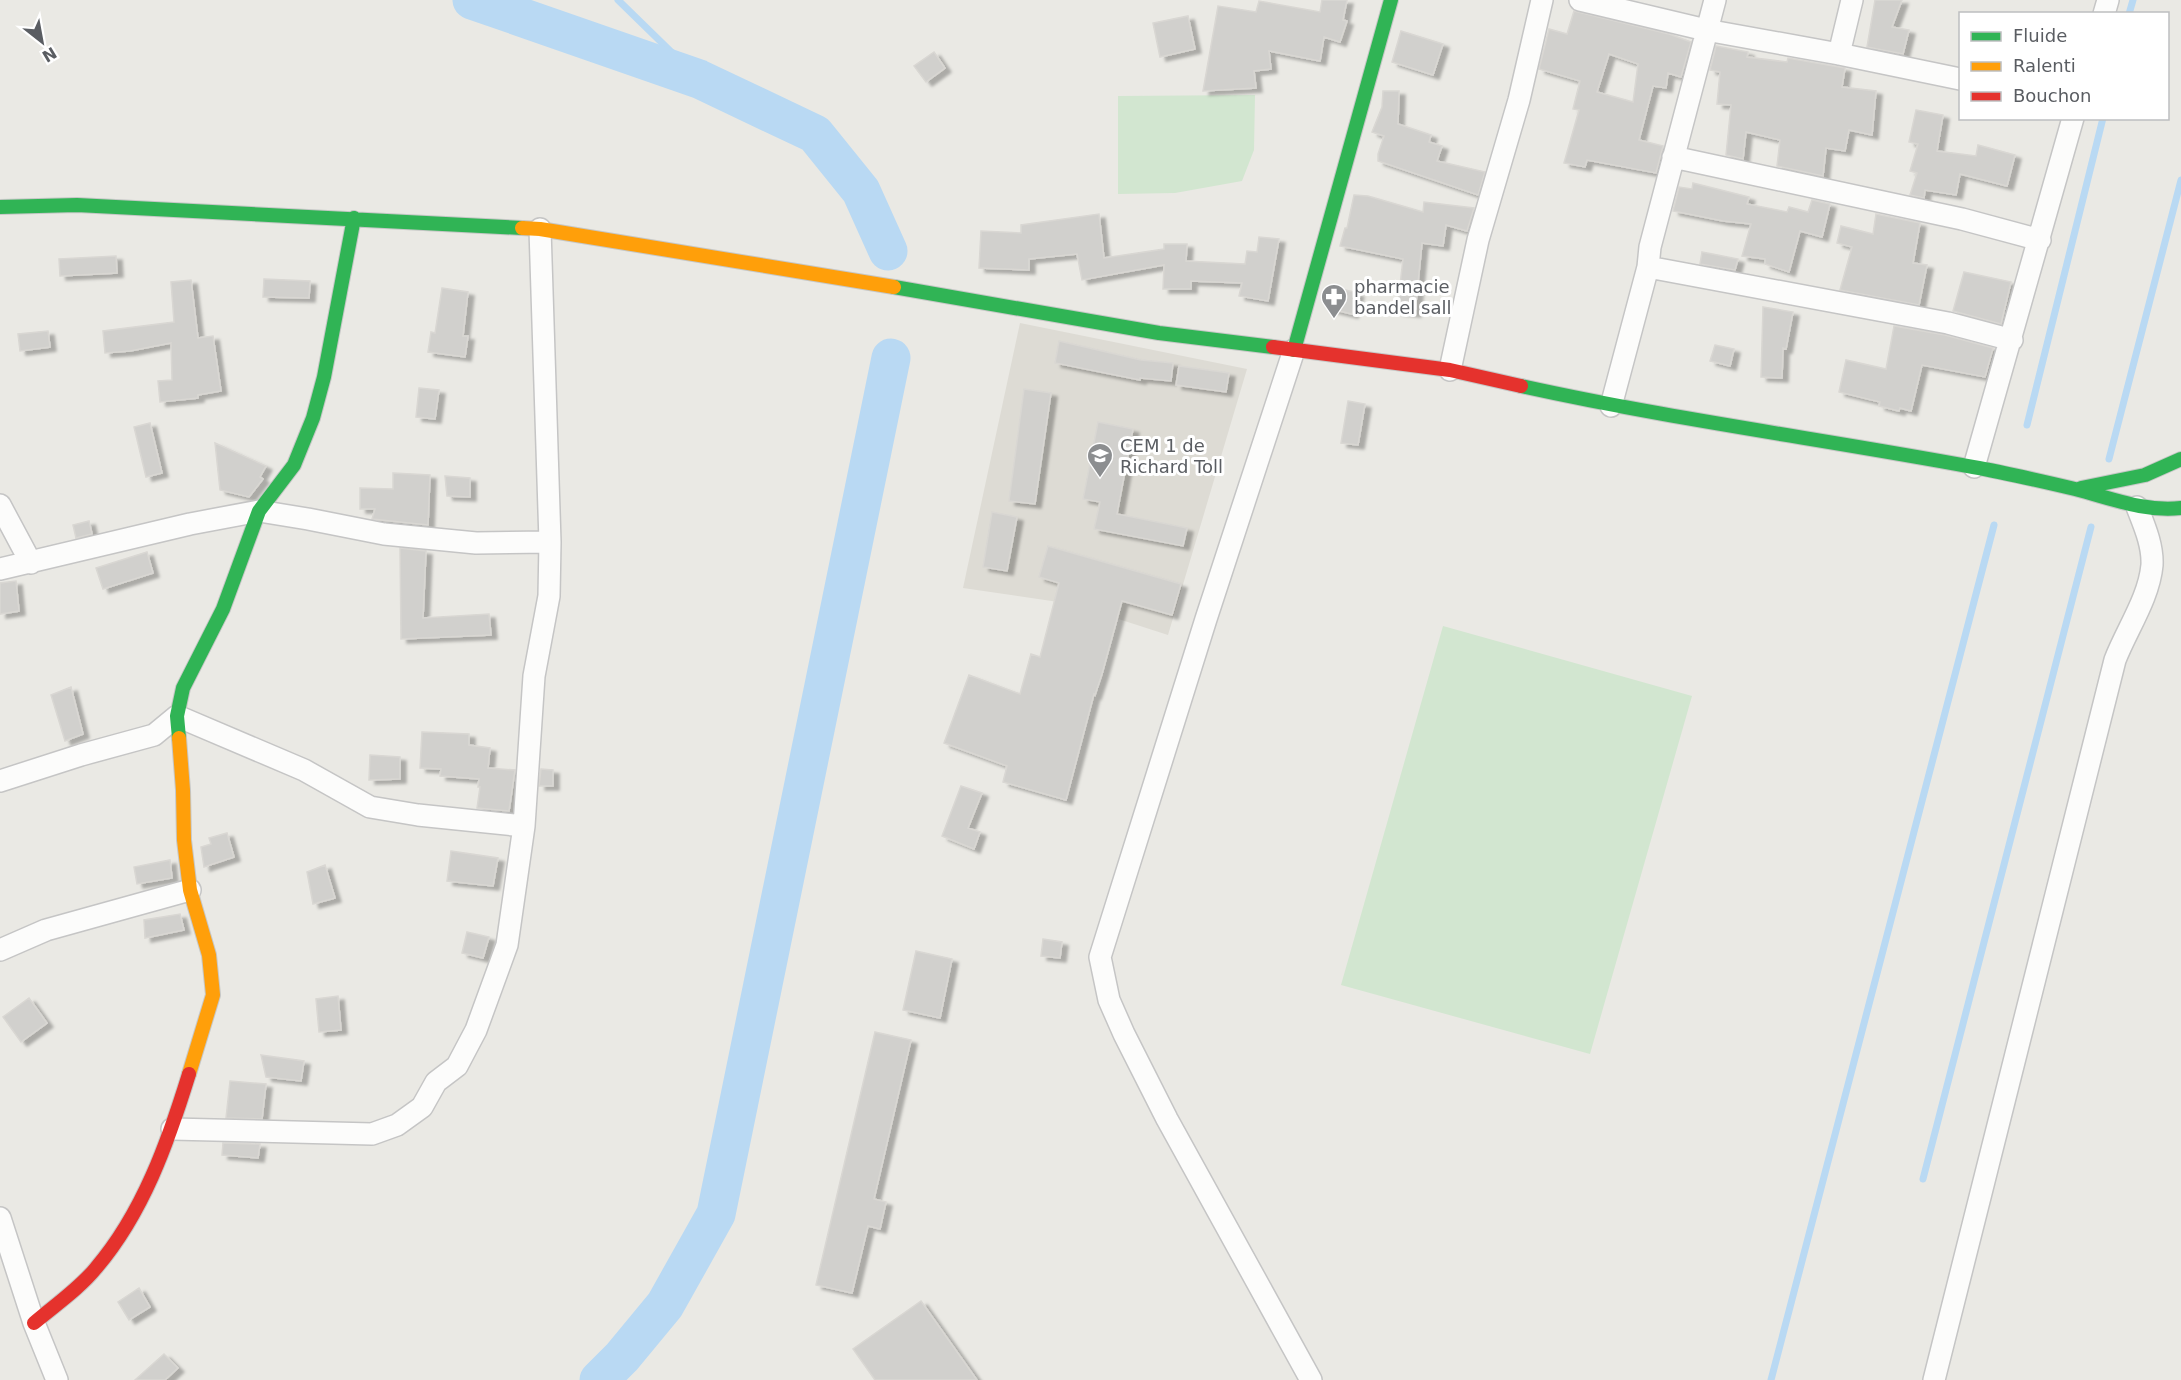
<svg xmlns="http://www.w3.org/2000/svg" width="2181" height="1380" font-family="'DejaVu Sans',sans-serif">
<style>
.education{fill:#dddbd4}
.green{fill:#d2e6d0}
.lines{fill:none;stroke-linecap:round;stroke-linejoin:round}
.stream{stroke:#b9d9f3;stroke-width:7}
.river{stroke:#b9d9f3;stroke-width:39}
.building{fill:#d1d0cd;stroke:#d9d7d3;stroke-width:1.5;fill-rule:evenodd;filter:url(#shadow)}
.street-casing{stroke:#c5c5c5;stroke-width:24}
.fast-casing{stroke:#c6c7c6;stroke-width:16}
.slow-casing{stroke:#c6c7c6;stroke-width:16}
.jam-casing{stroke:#c6c7c6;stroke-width:16}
.street{stroke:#fcfcfb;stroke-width:21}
.fast{stroke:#30b455;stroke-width:14}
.slow{stroke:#ff9f0a;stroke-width:14}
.jam{stroke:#e5322d;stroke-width:14}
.labels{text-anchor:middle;stroke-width:6;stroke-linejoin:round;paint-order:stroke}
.poi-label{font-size:18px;fill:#5a5d62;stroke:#fff;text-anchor:start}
</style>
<defs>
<filter id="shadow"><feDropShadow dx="6" dy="4" stdDeviation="1.5" flood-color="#0004"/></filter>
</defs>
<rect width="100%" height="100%" fill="#eae9e4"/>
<path class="education" d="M 1020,323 L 1247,369 L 1168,635 L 1072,604 L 963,588 Z"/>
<path class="green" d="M 1255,95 L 1254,150 L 1242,181 L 1175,193 L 1118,194 L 1118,96 Z
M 1443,626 L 1692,696 L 1590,1054 L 1341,985 Z"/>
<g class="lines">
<path class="stream" d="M 618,0 L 699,79
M 2129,14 L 2133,0
M 2027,425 L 2103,118
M 2109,459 L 2181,180
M 1923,1179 L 2091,527
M 1771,1380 L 1994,525"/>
<path class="river" d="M 472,0 L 699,79 L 815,134 L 861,191 L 888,251
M 599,1380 L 622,1357 L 665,1305 L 716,1214 L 891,358"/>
</g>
<path class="building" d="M 1322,0 L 1347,0 L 1343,20 L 1347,21 L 1340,42 L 1324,37 L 1320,61 L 1269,51 L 1271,69 L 1254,71 L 1256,88 L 1203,91 L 1218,6 L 1256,12 L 1259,1 L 1320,12 Z
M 1875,0 L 1902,0 L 1892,27 L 1909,30 L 1903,54 L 1867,47 Z
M 1574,11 L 1669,34 L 1691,42 L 1681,77 L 1668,73 L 1666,88 L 1653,86 L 1639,140 L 1663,146 L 1656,173 L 1587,160 L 1585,167 L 1564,163 L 1579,110 L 1573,109 L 1580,81 L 1539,69 L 1549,29 L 1567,34 ZM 1609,54 L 1638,64 L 1633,102 L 1597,92 Z
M 1188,16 L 1195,49 L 1160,57 L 1153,23 Z
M 1401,31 L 1443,44 L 1433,75 L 1392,62 Z
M 1716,46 L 1748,52 L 1747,57 L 1787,62 L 1788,58 L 1845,68 L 1842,87 L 1876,91 L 1872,135 L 1849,130 L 1845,151 L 1826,148 L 1823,176 L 1777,166 L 1780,140 L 1746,132 L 1743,159 L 1726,155 L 1731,105 L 1717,104 L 1720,72 L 1710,70 Z
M 934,52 L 945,68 L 926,82 L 914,66 Z
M 1383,91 L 1399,91 L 1398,124 L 1431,135 L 1429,142 L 1442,146 L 1437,161 L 1485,172 L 1478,195 L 1378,161 L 1378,154 L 1384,136 L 1372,132 L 1382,107 Z
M 1916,110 L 1943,115 L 1937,151 L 1976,156 L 1978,145 L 2015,155 L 2007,186 L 1960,174 L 1956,195 L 1925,190 L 1924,198 L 1910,195 L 1917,173 L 1910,171 L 1918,144 L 1909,142 Z
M 1693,183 L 1749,197 L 1747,204 L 1787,212 L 1789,207 L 1808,212 L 1812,200 L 1830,204 L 1822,237 L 1800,231 L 1789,272 L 1765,264 L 1765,259 L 1742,256 L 1751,224 L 1723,221 L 1673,211 L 1679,187 L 1692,189 Z
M 1354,195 L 1368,196 L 1423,212 L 1424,202 L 1474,208 L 1467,231 L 1446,225 L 1443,246 L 1422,243 L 1415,313 L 1397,311 L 1403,259 L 1340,246 L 1345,228 L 1347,228 Z
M 1099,214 L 1104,258 L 1164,249 L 1164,244 L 1187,244 L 1186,261 L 1245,264 L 1247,251 L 1257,252 L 1259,237 L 1279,239 L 1268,301 L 1239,296 L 1242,283 L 1191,281 L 1191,289 L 1163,289 L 1164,265 L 1082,280 L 1077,254 L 1029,259 L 1029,270 L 979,268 L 981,231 L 1021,233 L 1021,225 Z
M 1876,214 L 1920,223 L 1913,263 L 1927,265 L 1919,305 L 1840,290 L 1852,247 L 1837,243 L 1841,226 L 1873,234 Z
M 1702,252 L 1738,259 L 1735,270 L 1700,264 Z
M 116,256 L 117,273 L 60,276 L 59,259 Z
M 1964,272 L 2011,282 L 2001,324 L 1953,311 Z
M 264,279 L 310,281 L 309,298 L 263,297 Z
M 191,280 L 198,338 L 213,336 L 221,391 L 198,395 L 198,398 L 160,402 L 158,381 L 172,380 L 171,343 L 130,351 L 105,353 L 103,331 L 174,322 L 171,282 Z
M 442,288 L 468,292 L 463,336 L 468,336 L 465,357 L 428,352 L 431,332 L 435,333 Z
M 1337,288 L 1358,293 L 1352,314 L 1331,309 Z
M 1763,307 L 1793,312 L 1786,349 L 1783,348 L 1782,378 L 1761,377 Z
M 1894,326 L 1945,335 L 1993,348 L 1985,377 L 1922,365 L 1911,411 L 1900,408 L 1899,411 L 1879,406 L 1880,402 L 1839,392 L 1846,360 L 1886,369 Z
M 48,331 L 50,347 L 20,351 L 18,334 Z
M 1059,341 L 1141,360 L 1173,363 L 1171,381 L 1140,378 L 1140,380 L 1055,363 Z
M 1715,345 L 1734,349 L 1730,366 L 1710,361 Z
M 1179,366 L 1229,373 L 1226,392 L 1176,385 Z
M 419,388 L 439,390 L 435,419 L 416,417 Z
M 1024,389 L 1051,393 L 1035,504 L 1009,501 Z
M 1348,401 L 1365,404 L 1358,445 L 1341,443 Z
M 1098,422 L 1133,429 L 1117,514 L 1187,528 L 1183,546 L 1094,529 L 1100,502 L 1083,499 Z
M 150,423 L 162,473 L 146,477 L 134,427 Z
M 215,443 L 266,466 L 260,477 L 263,479 L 249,497 L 220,490 Z
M 393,473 L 430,475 L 428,525 L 372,519 L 375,509 L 360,509 L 360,488 L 393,489 Z
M 445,476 L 470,478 L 470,497 L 447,496 Z
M 992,512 L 1017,517 L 1007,571 L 983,567 Z
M 89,521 L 92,534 L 76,538 L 73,525 Z
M 1048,546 L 1181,584 L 1172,615 L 1122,601 L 1102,674 L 1095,695 L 1094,694 L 1066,800 L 1003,782 L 1007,766 L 944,743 L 969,675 L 1020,694 L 1031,654 L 1040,657 L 1059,583 L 1039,577 Z
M 400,548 L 426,551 L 423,618 L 489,614 L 491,635 L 401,639 Z
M 147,552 L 153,573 L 103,589 L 96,568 Z
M 16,581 L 19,611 L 0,614 L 0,583 Z
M 71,687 L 83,734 L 65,741 L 51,695 Z
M 422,732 L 469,734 L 469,745 L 490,748 L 488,768 L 515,770 L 509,811 L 477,808 L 480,787 L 478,787 L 479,779 L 440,776 L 441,769 L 420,768 Z
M 370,755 L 400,757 L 400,779 L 369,780 Z
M 541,769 L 553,770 L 553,786 L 539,786 Z
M 961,786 L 982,793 L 968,828 L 980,832 L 974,849 L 942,836 Z
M 227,833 L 234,857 L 204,867 L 201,847 L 211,844 L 209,838 Z
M 451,851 L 498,858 L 493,886 L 447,881 Z
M 170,860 L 172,878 L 137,884 L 134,867 Z
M 325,865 L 335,898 L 313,904 L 307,872 Z
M 180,914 L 184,930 L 145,938 L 144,920 Z
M 467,932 L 489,937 L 483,958 L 462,953 Z
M 1043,939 L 1062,942 L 1060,958 L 1041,956 Z
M 916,951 L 952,959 L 940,1018 L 903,1010 Z
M 338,996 L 341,1030 L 319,1032 L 316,999 Z
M 29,998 L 47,1023 L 21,1042 L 3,1017 Z
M 875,1032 L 911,1040 L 874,1199 L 886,1202 L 880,1229 L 868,1226 L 852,1293 L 816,1285 Z
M 261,1055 L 304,1061 L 301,1081 L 266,1077 Z
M 230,1081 L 266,1084 L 262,1119 L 226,1118 Z
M 223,1143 L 260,1144 L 258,1158 L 222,1155 Z
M 139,1288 L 150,1307 L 129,1320 L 118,1302 Z
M 921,1301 L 977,1380 L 875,1380 L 853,1349 Z
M 164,1354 L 178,1368 L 165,1380 L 135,1380 Z"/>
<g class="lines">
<defs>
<path id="street" d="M 1580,0 L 1706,30 L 1839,54 L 1960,79
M 2104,14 L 2108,0
M 1839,54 L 1852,0
M 1673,157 L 1962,219 L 2040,240
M 1648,267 L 1948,323 L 2012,340
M 1294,350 L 1206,619 L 1100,957 L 1109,1000 L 1124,1034 L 1167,1119 L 1311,1380
M 1450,370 L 1478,240 L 1519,100 L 1542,0
M 1611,406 L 1648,267 L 1650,247 L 1715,0
M 1974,467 L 2073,118
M 0,505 L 31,563
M 0,569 L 190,524 L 259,511 L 308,519 L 384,534 L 476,543 L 550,542 L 540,229
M 0,781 L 81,755 L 154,735 L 177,716 L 304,770 L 370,807 L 418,815 L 524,826
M 0,950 L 46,930 L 190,890
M 172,1129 L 372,1134 L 397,1125 L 422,1107 L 436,1082 L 457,1066 L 476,1030 L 507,945 L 524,826 L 534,676 L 549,596 L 550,542
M 0,1218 L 34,1323 L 57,1380
M 1934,1380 L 2115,660 C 2127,629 2149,598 2152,565 C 2153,545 2144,525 2137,507"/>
<path id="fast" d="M 0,207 L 77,205 L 522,228
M 894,287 L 1159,333 L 1273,347
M 1294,350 L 1391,0
M 1521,386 C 1670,419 1822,439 1973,467 C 2007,473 2041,481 2075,489 C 2111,498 2143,512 2181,508
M 2081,488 L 2145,475 L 2181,459
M 179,738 L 177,716 L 183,688 L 223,609 L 259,511 L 294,465 L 313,418 L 324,377 L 354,218"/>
<path id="slow" d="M 522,228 L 540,229 L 894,287
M 179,738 L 183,790 L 184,840 L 190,890 L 209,955 L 213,995 L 189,1074"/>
<path id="jam" d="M 1273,347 L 1450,370 L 1521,386
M 34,1323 C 54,1306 80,1288 96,1268 C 143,1213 168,1142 189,1074"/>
</defs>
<use href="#street" class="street-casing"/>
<use href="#fast" class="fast-casing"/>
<use href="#slow" class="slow-casing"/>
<use href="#jam" class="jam-casing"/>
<use href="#street" class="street"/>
<use href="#fast" class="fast"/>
<use href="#slow" class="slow"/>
<use href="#jam" class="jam"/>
</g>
<defs>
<symbol id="pharmacy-pin" viewBox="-11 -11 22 30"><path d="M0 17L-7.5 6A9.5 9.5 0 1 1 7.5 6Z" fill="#8c8e90" stroke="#fff"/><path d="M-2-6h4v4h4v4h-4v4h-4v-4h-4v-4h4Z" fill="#fff"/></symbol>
<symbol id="school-pin" viewBox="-11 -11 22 30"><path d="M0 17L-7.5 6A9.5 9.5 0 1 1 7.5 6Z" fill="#8c8e90" stroke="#fff"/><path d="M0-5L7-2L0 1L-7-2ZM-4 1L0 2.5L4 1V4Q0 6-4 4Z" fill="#fff"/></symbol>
</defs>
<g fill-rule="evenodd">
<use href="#pharmacy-pin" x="1319" y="282" width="30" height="40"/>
<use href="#school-pin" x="1085" y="441" width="30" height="40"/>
</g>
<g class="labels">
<g class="poi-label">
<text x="1354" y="293">pharmacie<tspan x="1354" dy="21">bandel sall</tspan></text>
<text x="1120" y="452">CEM 1 de<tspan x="1120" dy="21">Richard Toll</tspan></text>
</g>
</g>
<rect x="1959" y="12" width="210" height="108" fill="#ffffff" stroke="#bdbec0" stroke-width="1.5"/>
<rect x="1971" y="32" width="30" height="9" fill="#30b455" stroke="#bdbec0" stroke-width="1.5"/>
<text x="2013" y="42" font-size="18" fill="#5a5d62">Fluide</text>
<rect x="1971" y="62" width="30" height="9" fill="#ff9f0a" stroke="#bdbec0" stroke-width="1.5"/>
<text x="2013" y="72" font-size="18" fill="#5a5d62">Ralenti</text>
<rect x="1971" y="92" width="30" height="9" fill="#e5322d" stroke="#bdbec0" stroke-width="1.5"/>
<text x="2013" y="102" font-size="18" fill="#5a5d62">Bouchon</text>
<g transform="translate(42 42) rotate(149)" stroke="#ffffff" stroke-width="4.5" paint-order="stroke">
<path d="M0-4.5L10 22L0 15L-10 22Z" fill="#5a5d62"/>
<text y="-9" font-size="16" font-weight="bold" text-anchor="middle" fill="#5a5d62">N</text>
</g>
</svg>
